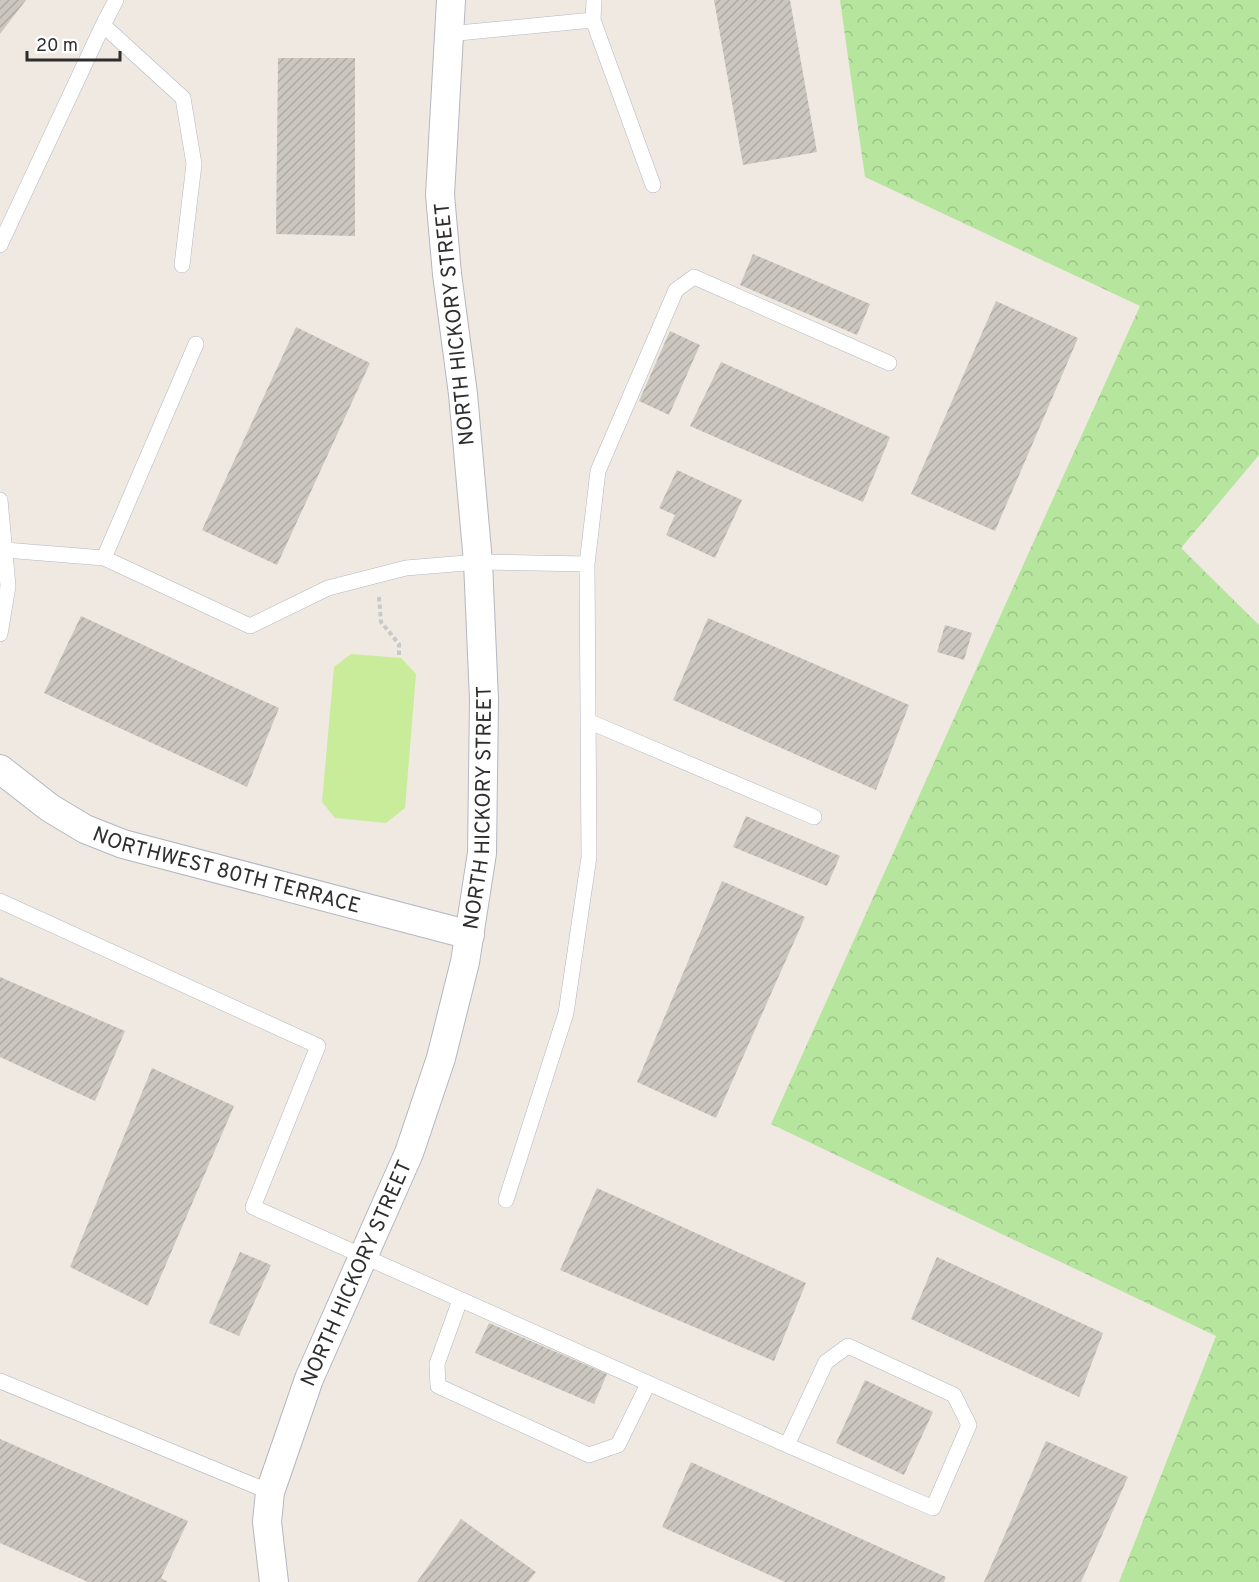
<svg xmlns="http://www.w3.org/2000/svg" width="1259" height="1582" font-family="Overpass,sans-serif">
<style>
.forest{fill:url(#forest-crowns)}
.pitch{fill:#c9ec9a}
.building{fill:url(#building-hatch)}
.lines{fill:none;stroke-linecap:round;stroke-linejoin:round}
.service-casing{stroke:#b4b7c1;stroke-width:16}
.minor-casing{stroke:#b4b7c1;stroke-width:30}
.path{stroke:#c9c9c9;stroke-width:4;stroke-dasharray:4.5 3;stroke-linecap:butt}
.service{stroke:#fff;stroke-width:15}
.minor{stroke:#fff;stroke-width:28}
.labels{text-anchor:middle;stroke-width:5;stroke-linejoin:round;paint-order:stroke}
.street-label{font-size:21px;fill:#2e2e2e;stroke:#fff}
</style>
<defs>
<pattern id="forest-crowns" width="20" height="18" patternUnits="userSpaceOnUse" patternTransform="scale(1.5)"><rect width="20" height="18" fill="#b6e59e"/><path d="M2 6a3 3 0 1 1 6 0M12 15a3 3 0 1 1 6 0" fill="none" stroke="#9dc588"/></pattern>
<pattern id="building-hatch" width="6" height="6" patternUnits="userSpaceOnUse" patternTransform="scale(1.5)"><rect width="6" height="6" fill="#cbc7bf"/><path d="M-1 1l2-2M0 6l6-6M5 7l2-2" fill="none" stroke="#afaba4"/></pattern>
</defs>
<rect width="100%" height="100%" fill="#efe9e1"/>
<path class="forest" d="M 840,0 L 1259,0 L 1259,455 L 1181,548 L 1259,625 L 1259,1582 L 1119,1582 L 1216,1336 L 771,1124 L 1140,306 L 865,177 Z"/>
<path class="pitch" d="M 351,654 L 401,658 L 416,674 L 405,808 L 386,823 L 335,818 L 322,802 L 334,667 Z"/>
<path class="building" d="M 0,0 L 26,0 L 0,34 Z
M 714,0 L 790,0 L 817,152 L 743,165 Z
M 278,58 L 355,58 L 355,236 L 276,234 Z
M 753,254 L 870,304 L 857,335 L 740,285 Z
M 996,301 L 1078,338 L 995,531 L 911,494 Z
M 296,327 L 370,363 L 277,565 L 202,530 Z
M 670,331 L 700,345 L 669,415 L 639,401 Z
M 721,362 L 890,437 L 863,502 L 690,426 Z
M 677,470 L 742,500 L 715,558 L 666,535 L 675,515 L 659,508 Z
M 81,616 L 279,708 L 247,787 L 44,693 Z
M 708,618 L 909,705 L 876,790 L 673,700 Z
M 945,625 L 972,633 L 964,660 L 937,652 Z
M 746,816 L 840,856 L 827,886 L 733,847 Z
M 722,881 L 805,917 L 716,1118 L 637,1082 Z
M 0,977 L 125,1031 L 95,1101 L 0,1057 Z
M 152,1068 L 234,1106 L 148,1306 L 70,1267 Z
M 597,1188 L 806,1283 L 774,1361 L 560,1270 Z
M 240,1252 L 271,1265 L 239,1336 L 209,1323 Z
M 937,1257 L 1103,1333 L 1079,1397 L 911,1319 Z
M 489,1323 L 607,1374 L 594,1404 L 475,1353 Z
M 865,1380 L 933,1412 L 904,1475 L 836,1443 Z
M 0,1439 L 188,1521 L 161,1578 L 168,1582 L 88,1582 L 0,1543 Z
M 1046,1441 L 1128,1477 L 1081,1582 L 984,1582 Z
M 691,1462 L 946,1577 L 944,1582 L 785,1582 L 662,1527 Z
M 461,1519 L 536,1572 L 528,1582 L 417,1582 Z"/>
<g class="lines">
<defs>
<path id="service" d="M 116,0 L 103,25 L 183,98 L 194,164 L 182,265
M 594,0 L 593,20 L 653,185
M 448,34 L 593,20
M 0,245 L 103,25
M 0,500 L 8,586 L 0,634
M 5,550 L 104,558 L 250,626 L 328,588 L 406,568 L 478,562 L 587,564
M 104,558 L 196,344
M 588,721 L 814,817
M 0,901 L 318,1046 L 253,1207 L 787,1445 L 933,1508 L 969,1425 L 954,1395 L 848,1346 L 826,1362 L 787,1445
M 506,1200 L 566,1013 L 589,857 L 587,564 L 598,471 L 676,290 L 694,277 L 889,363
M 460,1300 L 437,1364 L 438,1386 L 589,1455 L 618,1445 L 648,1384
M 0,1381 L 270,1492"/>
<g id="minor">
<path id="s1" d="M 0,769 L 50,808 L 85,829 L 123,844 L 470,935"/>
<path id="s2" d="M 274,1582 L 267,1522 L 270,1492 L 309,1379 L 409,1153 L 441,1058 L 465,962 L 482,853 L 484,700 L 478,562 L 463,394 L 447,274 L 440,195 L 451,0"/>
</g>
</defs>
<use href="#service" class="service-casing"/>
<use href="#minor" class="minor-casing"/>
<path class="path" d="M 379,597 L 381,622 L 399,644 L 399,657"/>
<use href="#service" class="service"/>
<use href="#minor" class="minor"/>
</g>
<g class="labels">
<g class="street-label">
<text transform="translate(454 324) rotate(-96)" y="7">NORTH HICKORY STREET</text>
<text dy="7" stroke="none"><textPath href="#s2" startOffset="812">NORTH HICKORY STREET</textPath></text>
<text dy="7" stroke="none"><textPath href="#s1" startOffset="252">NORTHWEST 80TH TERRACE</textPath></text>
<text dy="7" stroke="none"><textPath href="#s2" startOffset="326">NORTH HICKORY STREET</textPath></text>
</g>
</g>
<path d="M27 51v9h93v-9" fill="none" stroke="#2e2e2e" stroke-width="3"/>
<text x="36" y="51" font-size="18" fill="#2e2e2e" stroke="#ffffff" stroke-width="4.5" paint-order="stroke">20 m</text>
</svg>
